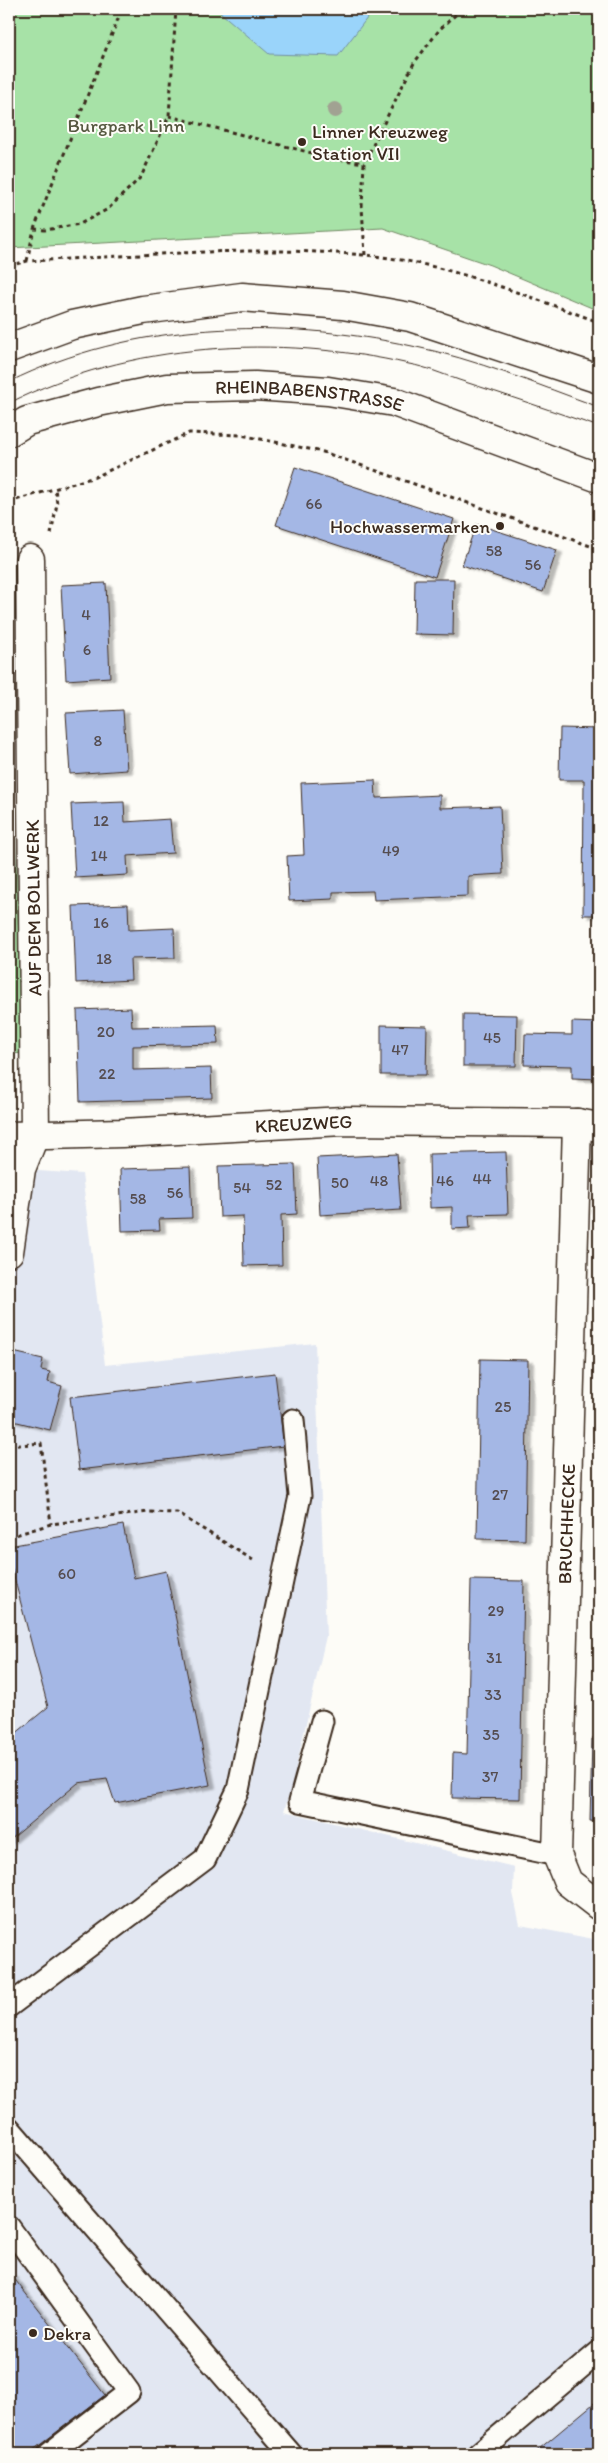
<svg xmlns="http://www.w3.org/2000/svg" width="608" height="2463" font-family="Itim,sans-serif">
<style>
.built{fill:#e2e7f2}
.green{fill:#a7e2a7;stroke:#718662}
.water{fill:#9ad4fa;stroke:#7490a2}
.building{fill:#a4b7e5;stroke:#3b2a1e;filter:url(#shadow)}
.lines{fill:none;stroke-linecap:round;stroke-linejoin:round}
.service-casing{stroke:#3b2a1e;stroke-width:25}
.minor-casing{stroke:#3b2a1e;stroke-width:31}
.secondary-casing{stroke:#3b2a1e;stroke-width:31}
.path{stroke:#3b2a1e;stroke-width:3;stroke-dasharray:4 4;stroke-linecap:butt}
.service{stroke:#fdfcf7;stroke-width:21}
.minor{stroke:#fdfcf7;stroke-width:28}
.secondary{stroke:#fdfcf7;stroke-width:28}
.tram{stroke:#3b2a1e;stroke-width:1}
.tree{fill:#a1a292}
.poi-dot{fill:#3b2a1e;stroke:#fdfcf7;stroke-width:2}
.labels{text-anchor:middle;stroke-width:4;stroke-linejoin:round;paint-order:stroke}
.number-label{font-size:16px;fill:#554d50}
.park-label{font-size:19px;fill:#565840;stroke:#fdfcf7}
.poi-label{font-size:19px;fill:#3b2a1e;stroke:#fdfcf7;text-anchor:start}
.street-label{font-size:19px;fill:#3b2a1e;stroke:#fdfcf7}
</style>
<defs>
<filter id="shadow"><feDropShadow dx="5.5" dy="3" stdDeviation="1" flood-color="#0004"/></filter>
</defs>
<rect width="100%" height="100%" fill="#fdfcf7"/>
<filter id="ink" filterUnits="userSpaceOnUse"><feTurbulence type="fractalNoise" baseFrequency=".02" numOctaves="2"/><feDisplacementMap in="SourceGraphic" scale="10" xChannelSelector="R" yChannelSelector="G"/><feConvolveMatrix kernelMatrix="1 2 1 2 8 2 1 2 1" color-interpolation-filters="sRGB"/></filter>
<g filter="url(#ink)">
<path class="built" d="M 9,1169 L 82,1174 L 105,1365 L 315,1343 L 326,1636 L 293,1781 L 284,1811 L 514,1867 L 513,1893 L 520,1925 L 599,1940 L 599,2454 L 9,2454 Z"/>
<path class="green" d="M 9,9 L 599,9 L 599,311 L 490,265 L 383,228 L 9,248 Z
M 9,667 L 23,1053 L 11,1054 L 9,1061 Z"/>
<path class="water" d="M 220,9 L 374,9 L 338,56 L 269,54 L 221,13 Z"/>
<path class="building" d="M 295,467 L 454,519 L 435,577 L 276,525 Z
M 476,524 L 557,550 L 543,592 L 462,565 Z
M 415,579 L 454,579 L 453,635 L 414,634 Z
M 106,583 L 110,677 L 66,680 L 61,585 Z
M 123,710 L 127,770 L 70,774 L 66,713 Z
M 560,728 L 599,729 L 599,915 L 583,915 L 584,780 L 559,780 Z
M 375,780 L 376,798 L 440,795 L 440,808 L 500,806 L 503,874 L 468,876 L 468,896 L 374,900 L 373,891 L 333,892 L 333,899 L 289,901 L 287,856 L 304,855 L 301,783 Z
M 124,802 L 125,822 L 170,819 L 173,853 L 127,856 L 128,875 L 75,878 L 71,804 Z
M 128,904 L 129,930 L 174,928 L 175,958 L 130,959 L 131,980 L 76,983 L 73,906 Z
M 131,1008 L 132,1027 L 217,1025 L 218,1044 L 133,1046 L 133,1070 L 211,1068 L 212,1098 L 80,1102 L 77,1010 Z
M 463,1014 L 517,1015 L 516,1066 L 463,1066 Z
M 572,1022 L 599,1023 L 599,1079 L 572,1078 L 572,1066 L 524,1065 L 525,1034 L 572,1035 Z
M 381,1025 L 427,1026 L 426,1075 L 381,1075 Z
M 506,1152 L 508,1214 L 469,1215 L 470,1228 L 452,1229 L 452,1207 L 430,1208 L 429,1154 Z
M 397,1154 L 401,1210 L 320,1215 L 317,1158 Z
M 295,1164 L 297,1214 L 281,1215 L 282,1265 L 244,1266 L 243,1216 L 220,1217 L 218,1166 Z
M 190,1167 L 192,1218 L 159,1219 L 160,1230 L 122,1231 L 120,1169 Z
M 13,1352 L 43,1359 L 41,1370 L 50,1372 L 48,1382 L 62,1386 L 50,1430 L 9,1420 L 9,1370 Z
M 480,1359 L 528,1360 L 525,1540 L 477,1539 Z
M 275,1373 L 284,1446 L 79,1470 L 70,1397 Z
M 123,1525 L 134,1578 L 166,1571 L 210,1785 L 115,1803 L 107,1779 L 78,1783 L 9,1841 L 9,1739 L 48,1707 L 9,1558 L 9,1546 Z
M 471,1580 L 524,1581 L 520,1799 L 452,1798 L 453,1753 L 467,1754 Z
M 599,1596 L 599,1719 L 598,1719 Z
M 592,1739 L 599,1739 L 599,1822 L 590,1821 Z
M 9,2272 L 105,2395 L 28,2454 L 9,2454 Z
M 599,2399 L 599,2454 L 533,2454 Z"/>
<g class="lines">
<defs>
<path id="service" d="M 322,1721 L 300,1801 L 557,1855
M 9,2006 L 205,1859 L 238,1790 L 300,1496 L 293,1420
M 9,2128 L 291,2454
M 9,2227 L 129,2392 L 49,2454
M 478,2454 L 599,2352"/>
<g id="minor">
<path d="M 577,1123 L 557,1855 L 568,1882 L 599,1906"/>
<path id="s1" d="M 9,1136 L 122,1133 L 343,1121 L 577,1123 L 599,1127"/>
<path d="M 9,1252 L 21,1169 L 35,1134 L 30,559"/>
</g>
<g id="secondary">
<path d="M 9,348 L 72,325 L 143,310 L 242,297 L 343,305 L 410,317 L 599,379"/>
<path id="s2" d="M 9,432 L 27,421 L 98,402 L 167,388 L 255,386 L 328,391 L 394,402 L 599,478"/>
</g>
</defs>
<use href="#service" class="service-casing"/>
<use href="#minor" class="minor-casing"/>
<use href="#secondary" class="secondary-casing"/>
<path class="path" d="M 169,116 L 331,158 L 364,163
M 34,229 L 45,230 L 80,224 L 108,209 L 141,177 L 169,116 L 176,9
M 365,255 L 362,207 L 364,163 L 414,63 L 440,29 L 462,9
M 27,261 L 34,229 L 122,9
M 9,266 L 27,261 C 139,256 252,245 364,255 C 445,262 523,295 599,322
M 9,502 L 95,477 L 189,433 L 241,435 L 323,452 L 599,549
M 51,534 L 57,504 L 55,488
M 9,1446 L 41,1443 L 51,1524
M 9,1537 L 51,1524 L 148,1512 L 177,1513 L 256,1562"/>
<use href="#service" class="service"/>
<use href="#minor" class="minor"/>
<use href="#secondary" class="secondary"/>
<path class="tram" d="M 9,382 C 132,321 280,317 412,346 C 476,359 538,385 599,407
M 9,403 C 131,342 277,334 409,364 C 426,367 442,374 459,380 C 506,395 553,411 599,427"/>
</g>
<circle class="tree" cx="335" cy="110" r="8"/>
</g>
<g class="poi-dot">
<circle cx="302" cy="142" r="5"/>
<circle cx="500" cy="526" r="5"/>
<circle cx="33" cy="2333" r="5"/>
</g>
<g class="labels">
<g class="number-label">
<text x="314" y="509">66</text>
<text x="494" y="556">58</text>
<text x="533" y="570">56</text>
<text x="86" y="620">4</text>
<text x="87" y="655">6</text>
<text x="98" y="746">8</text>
<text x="101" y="826">12</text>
<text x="391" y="856">49</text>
<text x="99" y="861">14</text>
<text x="101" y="928">16</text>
<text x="104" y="964">18</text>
<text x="106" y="1037">20</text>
<text x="492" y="1043">45</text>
<text x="400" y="1055">47</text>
<text x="107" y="1079">22</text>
<text x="482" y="1184">44</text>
<text x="379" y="1186">48</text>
<text x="445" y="1186">46</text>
<text x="340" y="1188">50</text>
<text x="274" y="1190">52</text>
<text x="242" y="1193">54</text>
<text x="175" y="1198">56</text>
<text x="138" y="1204">58</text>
<text x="503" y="1412">25</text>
<text x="500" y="1500">27</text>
<text x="67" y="1579">60</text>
<text x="496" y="1616">29</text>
<text x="494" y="1663">31</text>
<text x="493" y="1700">33</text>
<text x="491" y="1740">35</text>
<text x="490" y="1782">37</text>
</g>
<g class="park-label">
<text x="126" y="132">Burgpark Linn</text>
</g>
<g class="poi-label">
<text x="312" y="138">Linner Kreuzweg<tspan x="312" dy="22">Station VII</tspan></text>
<text x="490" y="533" text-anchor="end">Hochwassermarken</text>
<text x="43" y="2340">Dekra</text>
</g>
<g class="street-label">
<text dy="7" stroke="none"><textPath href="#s2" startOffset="308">RHEINBABENSTRASSE</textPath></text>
<text transform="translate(33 908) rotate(-91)" y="7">AUF DEM BOLLWERK</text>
<text dy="7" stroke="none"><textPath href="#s1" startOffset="295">KREUZWEG</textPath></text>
<text transform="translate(566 1524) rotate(-88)" y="7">BRUCHHECKE</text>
</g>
</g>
<rect width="608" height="2463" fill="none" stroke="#fdfcf7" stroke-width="30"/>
<rect x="15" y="15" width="578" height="2433" fill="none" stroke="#3b2a1e" stroke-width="2" filter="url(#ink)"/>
</svg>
